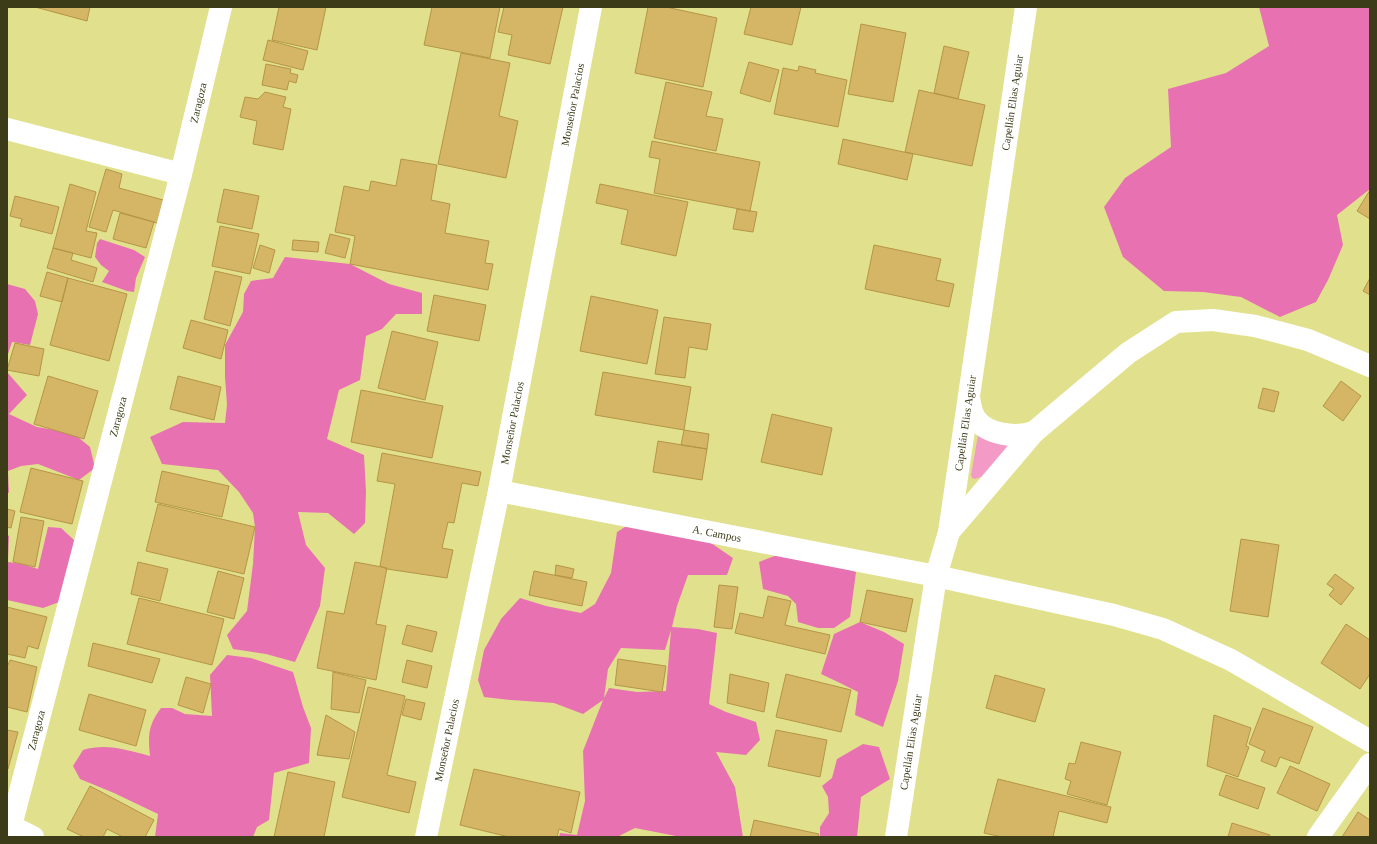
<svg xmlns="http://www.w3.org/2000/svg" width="1377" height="844" font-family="'Times New Roman',serif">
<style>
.green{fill:#f39ac7}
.forest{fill:#e871b1;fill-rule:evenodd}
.building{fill:#d5b666;stroke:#b49545}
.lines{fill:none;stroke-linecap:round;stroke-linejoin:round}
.minor{stroke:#fff;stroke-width:22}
.labels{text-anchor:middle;stroke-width:3;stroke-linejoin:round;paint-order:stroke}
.street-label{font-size:11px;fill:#3c3c19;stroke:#e1e18d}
</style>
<rect width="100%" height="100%" fill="#e1e18d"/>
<path class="green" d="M 980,433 L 1011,442 L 984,476 L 975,479 L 972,478 L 971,475 L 978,435 Z"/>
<path class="forest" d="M 1259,7 L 1370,7 L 1370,189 L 1337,215 L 1343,245 L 1328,280 L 1316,302 L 1280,317 L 1241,297 L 1203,292 L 1164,291 L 1123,257 L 1104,207 L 1125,178 L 1171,147 L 1168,89 L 1226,73 L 1269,46 Z
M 100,239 L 134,250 L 145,257 L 136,278 L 134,292 L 127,291 L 102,282 L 109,271 L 101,265 L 95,257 L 97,243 Z
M 285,257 L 350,264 L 389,284 L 422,293 L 422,314 L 396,314 L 382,329 L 366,336 L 360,380 L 339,390 L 327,439 L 364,455 L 366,492 L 365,523 L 354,534 L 328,513 L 298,512 L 306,545 L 325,568 L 320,606 L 295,662 L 266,654 L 233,649 L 227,635 L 247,611 L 253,564 L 255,527 L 253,513 L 239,492 L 218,470 L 162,464 L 150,437 L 183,422 L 225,423 L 227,405 L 225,377 L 225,345 L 243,312 L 244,294 L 251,281 L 273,278 Z
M 7,284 L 25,289 L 35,301 L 38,314 L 30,345 L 12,342 L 7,357 Z
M 7,372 L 27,395 L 9,414 L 37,427 L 73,433 L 90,447 L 95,468 L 79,480 L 38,464 L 21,466 L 8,471 L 9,493 L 7,492 Z
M 650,511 L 708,541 L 733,558 L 727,575 L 688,575 L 677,606 L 672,627 L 698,629 L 717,633 L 709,704 L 726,712 L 756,722 L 760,740 L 746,755 L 716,752 L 735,787 L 743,837 L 681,837 L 635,828 L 617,837 L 559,837 L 560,833 L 577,835 L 585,801 L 583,751 L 603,700 L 583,714 L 554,703 L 511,700 L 484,697 L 478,680 L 484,650 L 501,619 L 520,598 L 546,606 L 581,613 L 595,604 L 611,573 L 617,532 ZM 671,630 L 666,691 L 637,692 L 609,688 L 604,698 L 608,669 L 621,648 L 665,650 Z
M 48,527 L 61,528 L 74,540 L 72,559 L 62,601 L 43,608 L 7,600 L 7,535 L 9,536 L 8,562 L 22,564 L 38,569 Z
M 777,555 L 819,559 L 856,572 L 850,617 L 834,628 L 818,628 L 798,622 L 796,604 L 788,596 L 763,589 L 759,562 Z
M 860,622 L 884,632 L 904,644 L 898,681 L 883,727 L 855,715 L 858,692 L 840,683 L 821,674 L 834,634 Z
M 227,655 L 251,658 L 293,672 L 303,707 L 311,728 L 309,763 L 274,773 L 269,820 L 257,827 L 253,837 L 155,837 L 158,814 L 114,793 L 80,779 L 73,766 L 83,750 C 107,743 126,750 150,756 C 148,736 148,725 161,708 L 172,708 L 185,714 L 212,716 L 210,675 Z
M 863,744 L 879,747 L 890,779 L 861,797 L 857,837 L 820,837 L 820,827 L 829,813 L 828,797 L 822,786 L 832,778 L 837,759 Z"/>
<path class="building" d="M 35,7 L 90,7 L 87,21 Z
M 279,7 L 326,7 L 317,50 L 272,40 Z
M 432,7 L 500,7 L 490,58 L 424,45 Z
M 504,7 L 563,7 L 550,64 L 508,55 L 512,35 L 498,32 Z
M 648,7 L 666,7 L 717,18 L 703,87 L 635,73 Z
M 751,7 L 801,7 L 792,45 L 744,34 Z
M 861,24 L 906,33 L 893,102 L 848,94 Z
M 268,40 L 308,51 L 303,70 L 263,60 Z
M 944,46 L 969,52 L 958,99 L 934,93 Z
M 461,53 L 510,63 L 499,116 L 518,121 L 506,178 L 438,164 Z
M 749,62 L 779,70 L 770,102 L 740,93 Z
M 266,64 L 291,69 L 290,73 L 298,75 L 296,83 L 289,81 L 287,90 L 262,85 Z
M 799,66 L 816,70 L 815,73 L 847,80 L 838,127 L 774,114 L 783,68 L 798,71 Z
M 666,82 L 712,92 L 706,116 L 723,119 L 716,151 L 654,138 Z
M 919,90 L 985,105 L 972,166 L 905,152 Z
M 265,92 L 286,97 L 283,107 L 291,109 L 283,150 L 253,144 L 257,121 L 240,117 L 245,97 L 258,99 Z
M 843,139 L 913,154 L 907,180 L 838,164 Z
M 652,141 L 760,162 L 750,211 L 654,193 L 660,159 L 649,157 Z
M 401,159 L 437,165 L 431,200 L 450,204 L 445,233 L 489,241 L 485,263 L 493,264 L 488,290 L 350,264 L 355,236 L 335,232 L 344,186 L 369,191 L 371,181 L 396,186 Z
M 106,169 L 122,174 L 119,188 L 167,201 L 160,224 L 113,210 L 106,232 L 89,227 Z
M 70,184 L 96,192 L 86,231 L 97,233 L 91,258 L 53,248 Z
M 600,184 L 688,202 L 676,256 L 621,244 L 628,210 L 596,203 Z
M 224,189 L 259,196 L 252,229 L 217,222 Z
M 1370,190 L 1370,219 L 1357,211 Z
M 15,196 L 59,207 L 52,234 L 20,226 L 22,219 L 10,216 Z
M 737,209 L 757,212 L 753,232 L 733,229 Z
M 120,213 L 154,222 L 146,248 L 113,239 Z
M 220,226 L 259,234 L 250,274 L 212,266 Z
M 330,234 L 350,239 L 345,258 L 325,253 Z
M 293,240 L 319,242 L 318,252 L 292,250 Z
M 260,245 L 275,250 L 269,273 L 253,268 Z
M 874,245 L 941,259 L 936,280 L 954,284 L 949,307 L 865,289 Z
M 53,248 L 73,253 L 71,260 L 97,268 L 93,282 L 47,268 Z
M 215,271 L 242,277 L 230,326 L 204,319 Z
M 47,272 L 68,278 L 62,302 L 40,296 Z
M 68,278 L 127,294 L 109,361 L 50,345 Z
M 1370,278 L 1370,295 L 1363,291 Z
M 434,295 L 486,305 L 479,341 L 427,331 Z
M 591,296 L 658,310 L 647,364 L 580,351 Z
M 664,317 L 711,324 L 707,350 L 689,347 L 685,378 L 655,374 Z
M 191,320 L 228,330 L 221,359 L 183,348 Z
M 392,331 L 438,342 L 425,400 L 378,388 Z
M 15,343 L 44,349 L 39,376 L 7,370 Z
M 603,372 L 691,387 L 684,430 L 595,415 Z
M 48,376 L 98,391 L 84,439 L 34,424 Z
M 178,376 L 221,387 L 214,420 L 170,409 Z
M 1341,381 L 1361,396 L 1343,421 L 1323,406 Z
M 1263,388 L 1279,392 L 1274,412 L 1258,408 Z
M 361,390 L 443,406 L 432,458 L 351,442 Z
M 772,414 L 832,428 L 822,475 L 761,462 Z
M 684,430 L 709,434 L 707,449 L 681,445 Z
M 658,441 L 707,449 L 702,480 L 653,472 Z
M 382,453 L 481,472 L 478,486 L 462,483 L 454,523 L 448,522 L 442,548 L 453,550 L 447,578 L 387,569 L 380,566 L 395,484 L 377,481 Z
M 31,468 L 83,481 L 72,524 L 20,512 Z
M 162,471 L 229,486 L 222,517 L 155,502 Z
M 158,504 L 255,527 L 244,574 L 146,551 Z
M 7,509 L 15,511 L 11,528 L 7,527 Z
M 21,517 L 44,521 L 35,567 L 13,562 Z
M 1241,539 L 1279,545 L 1268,617 L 1230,611 Z
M 138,562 L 168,569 L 160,601 L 131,594 Z
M 355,562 L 387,568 L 376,624 L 386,626 L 376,680 L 317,668 L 327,611 L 344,614 Z
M 556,565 L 574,569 L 572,578 L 555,575 Z
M 218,571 L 244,578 L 234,619 L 207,612 Z
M 534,571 L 587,582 L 582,606 L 529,595 Z
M 1335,574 L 1354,588 L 1341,605 L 1329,595 L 1334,589 L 1327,584 Z
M 719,585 L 738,587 L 732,629 L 714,627 Z
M 867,590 L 913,599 L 906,632 L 860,622 Z
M 768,596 L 791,601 L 785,625 L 830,635 L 825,654 L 735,633 L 740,613 L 763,618 Z
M 139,598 L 224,619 L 212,665 L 127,644 Z
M 7,607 L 47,617 L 38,649 L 28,646 L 25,658 L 7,654 Z
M 1346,624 L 1370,640 L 1370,674 L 1360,689 L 1321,663 Z
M 407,625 L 437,632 L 432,652 L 402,644 Z
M 93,643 L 160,659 L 152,683 L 88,666 Z
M 618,659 L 666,666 L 662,692 L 615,685 Z
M 10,660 L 37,667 L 27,712 L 7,707 L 7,665 L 8,665 Z
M 407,660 L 432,666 L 427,688 L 402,682 Z
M 333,672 L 366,680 L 359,713 L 331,709 Z
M 730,674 L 769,683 L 764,712 L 727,703 Z
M 786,674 L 851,690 L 841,732 L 776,717 Z
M 995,675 L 1045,689 L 1035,722 L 986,708 Z
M 186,677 L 211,684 L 203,713 L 178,705 Z
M 368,687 L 405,696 L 387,775 L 416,782 L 409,813 L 342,797 Z
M 89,694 L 146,710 L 136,746 L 79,730 Z
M 406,699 L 425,703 L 421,720 L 402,715 Z
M 1263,708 L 1313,727 L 1299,764 L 1280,757 L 1276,767 L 1261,761 L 1265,751 L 1249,744 Z
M 326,715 L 355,732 L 349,759 L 317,755 Z
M 1214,715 L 1251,728 L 1246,746 L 1249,747 L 1238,777 L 1207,766 Z
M 7,730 L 18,732 L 8,769 L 7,769 Z
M 776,730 L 827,740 L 820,777 L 768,766 Z
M 1081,742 L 1121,752 L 1107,805 L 1067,794 L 1071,781 L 1065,779 L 1069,763 L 1075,764 Z
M 1290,766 L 1330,784 L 1317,811 L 1277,793 Z
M 474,769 L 580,792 L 571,833 L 559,829 L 557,837 L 509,837 L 460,825 Z
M 288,772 L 335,782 L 324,837 L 274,837 Z
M 1226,775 L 1265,788 L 1258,809 L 1219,795 Z
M 998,779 L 1111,807 L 1107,823 L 1059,811 L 1053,837 L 1002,837 L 984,833 Z
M 90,786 L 154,820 L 145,837 L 123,837 L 107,829 L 103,837 L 84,837 L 67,829 Z
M 1358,812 L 1370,820 L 1370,837 L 1342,837 Z
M 754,820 L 819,834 L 818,837 L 750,837 Z
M 1232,823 L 1270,835 L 1269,837 L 1228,837 Z"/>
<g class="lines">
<g class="minor">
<path d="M 7,129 L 181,174"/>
<path d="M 969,397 C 970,404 971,412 975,418 C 987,435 1015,438 1034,432"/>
<path id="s1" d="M 499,491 L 936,576 L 1114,615 L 1163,629 L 1231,660 L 1370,741"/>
<path d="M 949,532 L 1034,432 L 1128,353 L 1176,322 L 1213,320 L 1255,326 L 1308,340 L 1370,366"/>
<path d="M 7,824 L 33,837"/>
<path id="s2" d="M 11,826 L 181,174 L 221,7"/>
<path id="s3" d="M 426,837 L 499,491 L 591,7"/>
<path id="s4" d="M 896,837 L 936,576 L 949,532 L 1026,7"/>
<path d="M 1318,837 L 1370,764"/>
</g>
</g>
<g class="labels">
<g class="street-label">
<text dy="4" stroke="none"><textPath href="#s4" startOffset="744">Capellán Elias Aguiar</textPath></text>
<text dy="4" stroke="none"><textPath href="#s2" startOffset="747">Zaragoza</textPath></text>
<text dy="4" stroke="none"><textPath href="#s3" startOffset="747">Monseñor Palacios</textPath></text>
<text dy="4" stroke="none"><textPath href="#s2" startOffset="423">Zaragoza</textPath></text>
<text dy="4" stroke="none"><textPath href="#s3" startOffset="423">Monseñor Palacios</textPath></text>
<text dy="4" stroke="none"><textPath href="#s4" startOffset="420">Capellán Elias Aguiar</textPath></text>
<text dy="4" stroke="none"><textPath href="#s1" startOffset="222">A. Campos</textPath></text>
<text dy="4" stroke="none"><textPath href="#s2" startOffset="99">Zaragoza</textPath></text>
<text dy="4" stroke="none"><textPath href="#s3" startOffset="99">Monseñor Palacios</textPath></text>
<text dy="4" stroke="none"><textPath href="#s4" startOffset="96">Capellán Elias Aguiar</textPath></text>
</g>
</g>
<rect width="1377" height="844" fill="none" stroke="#3c3c19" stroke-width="16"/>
</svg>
